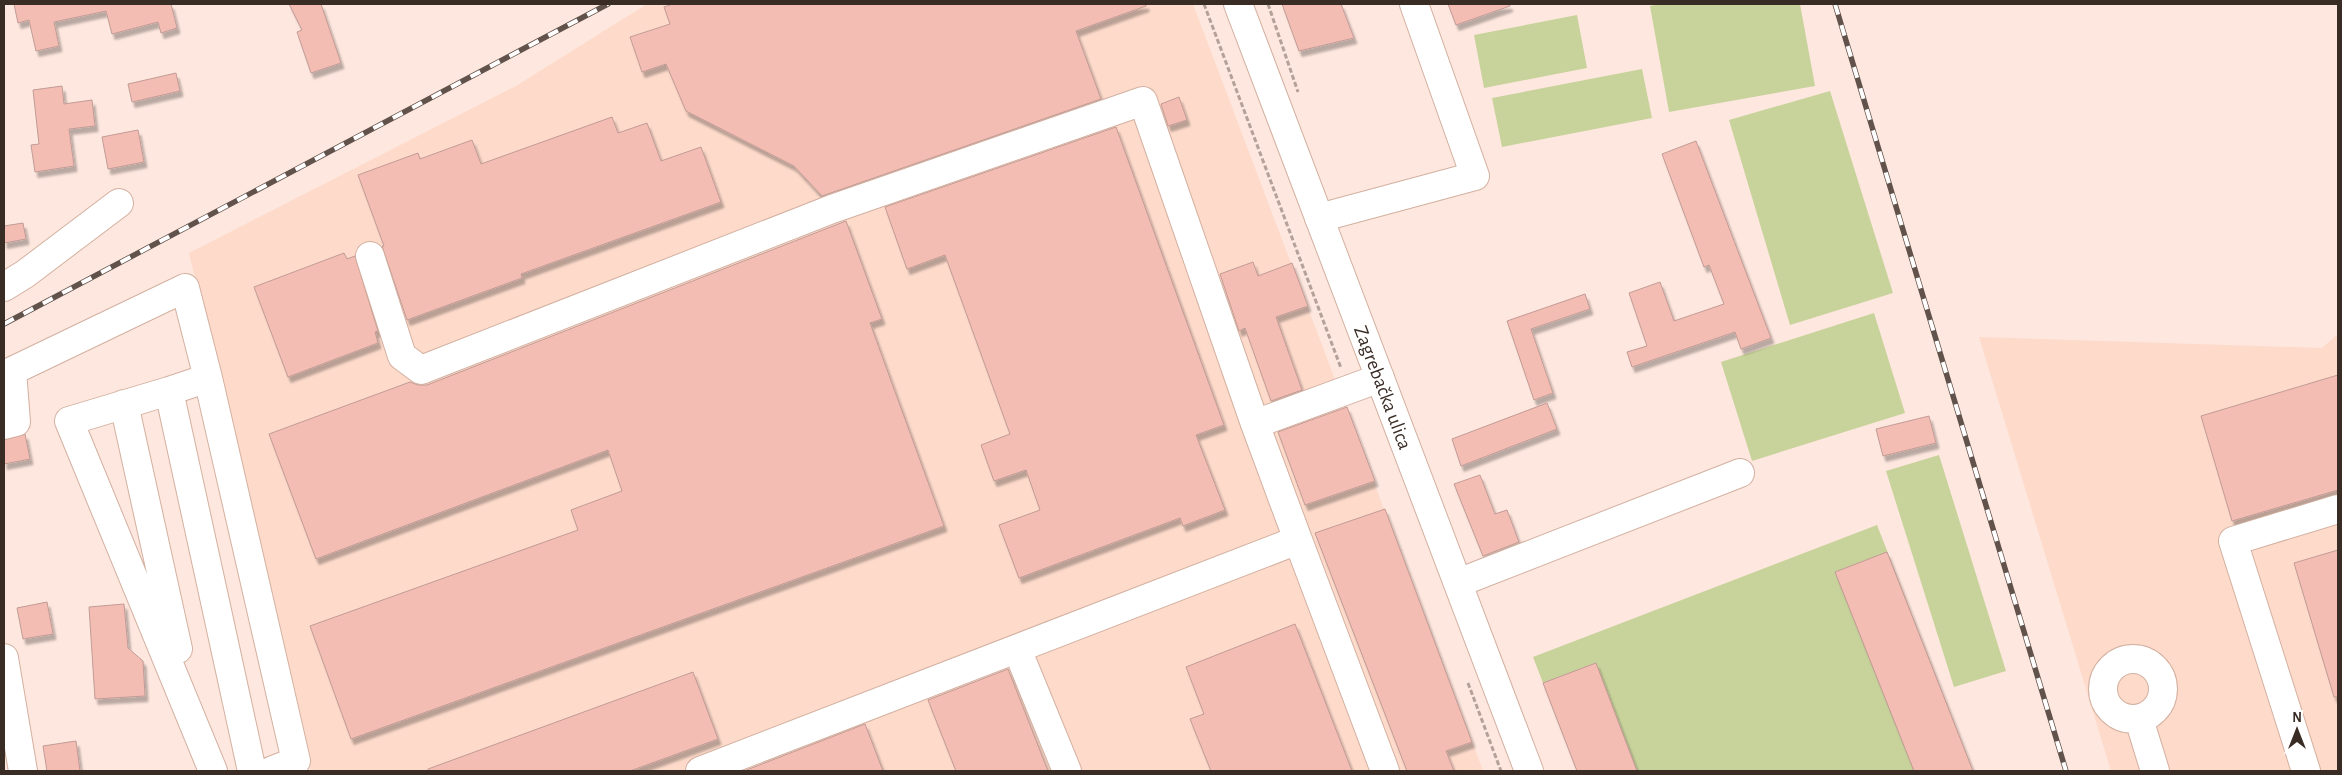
<svg xmlns="http://www.w3.org/2000/svg" width="2342" height="775" font-family="'Alegreya Sans',sans-serif">
<style>
.built{fill:#fddaca}
.green{fill:#c8d29b}
.building{fill:#f4bdb4;stroke:#c19b95;filter:url(#shadow)}
.lines{fill:none;stroke-linecap:round;stroke-linejoin:round}
.minor-casing{stroke:#d3b0a0;stroke-width:30}
.major-casing{stroke:#d3b0a0;stroke-width:30}
.path{stroke:#b4a199;stroke-width:3;stroke-dasharray:5 2.5;stroke-linecap:butt}
.minor{stroke:#fff;stroke-width:28}
.major{stroke:#fff;stroke-width:28}
.rail-casing{stroke:#61524b;stroke-width:5.5}
.rail{stroke:#fff;stroke-width:4;stroke-dasharray:11;stroke-linecap:butt}
.labels{text-anchor:middle;stroke-width:4;stroke-linejoin:round;paint-order:stroke}
.street-label{font-size:20px;fill:#392c25;stroke:#fff}
</style>
<defs>
<filter id="shadow"><feDropShadow dx="3" dy="5.5" stdDeviation="1" flood-color="#0004"/></filter>
</defs>
<rect width="100%" height="100%" fill="#fee7de"/>
<path class="built" d="M 647,4 L 1193,4 L 1483,771 L 311,771 L 189,253 L 516,86 Z
M 2338,334 L 2338,771 L 2111,771 L 1979,337 L 2322,348 Z"/>
<path class="green" d="M 1661,4 L 1800,4 L 1815,86 L 1669,112 L 1650,6 Z
M 1577,15 L 1587,68 L 1484,88 L 1474,35 Z
M 1642,69 L 1652,118 L 1502,147 L 1492,98 Z
M 1830,91 L 1893,293 L 1790,325 L 1729,120 Z
M 1874,313 L 1905,413 L 1752,461 L 1721,362 Z
M 1939,455 L 2006,671 L 1954,687 L 1886,471 Z
M 1877,525 L 1973,771 L 1577,771 L 1533,657 Z"/>
<path class="building" d="M 14,4 L 171,4 L 177,28 L 161,33 L 158,22 L 112,34 L 106,11 L 54,22 L 59,46 L 36,51 L 29,20 L 18,23 Z
M 289,4 L 321,4 L 341,63 L 311,73 L 297,32 L 302,30 Z
M 673,4 L 1146,4 L 1146,6 L 1076,31 L 1101,99 L 822,196 L 794,166 L 686,111 L 666,64 L 642,72 L 630,37 L 670,24 L 664,7 Z
M 1282,4 L 1341,4 L 1354,38 L 1299,51 Z
M 1448,4 L 1509,4 L 1510,6 L 1456,25 Z
M 176,73 L 180,91 L 132,102 L 128,84 Z
M 62,86 L 64,104 L 92,100 L 95,126 L 69,129 L 74,166 L 35,172 L 31,145 L 39,144 L 33,90 Z
M 1179,97 L 1187,120 L 1168,126 L 1161,104 Z
M 612,117 L 618,133 L 647,123 L 661,161 L 701,147 L 721,202 L 521,274 L 522,278 L 407,320 L 382,246 L 384,246 L 358,175 L 418,153 L 420,159 L 472,140 L 481,164 Z
M 1116,127 L 1224,425 L 1196,435 L 1225,510 L 1183,526 L 1180,518 L 1019,578 L 999,525 L 1040,510 L 1026,470 L 994,481 L 981,445 L 1010,434 L 945,255 L 907,269 L 885,207 Z
M 138,130 L 144,162 L 108,169 L 102,137 Z
M 1696,141 L 1771,338 L 1741,349 L 1735,332 L 1632,367 L 1627,352 L 1647,346 L 1629,293 L 1660,282 L 1674,321 L 1724,304 L 1709,265 L 1704,267 L 1662,154 Z
M 846,221 L 882,319 L 870,323 L 944,526 L 351,739 L 310,626 L 578,530 L 571,510 L 622,491 L 608,450 L 316,559 L 269,434 L 410,382 L 418,385 L 427,385 Z
M 23,223 L 26,239 L 4,243 L 4,226 Z
M 344,253 L 347,259 L 355,256 L 378,331 L 375,332 L 378,343 L 288,377 L 254,287 Z
M 1253,262 L 1258,276 L 1292,263 L 1308,306 L 1276,317 L 1302,390 L 1271,401 L 1245,328 L 1239,331 L 1220,274 Z
M 1585,294 L 1590,309 L 1531,329 L 1553,393 L 1534,400 L 1507,321 Z
M 2338,375 L 2338,490 L 2232,521 L 2201,416 Z
M 1547,403 L 1557,429 L 1461,466 L 1452,439 Z
M 1347,407 L 1375,481 L 1305,505 L 1278,432 Z
M 1929,416 L 1936,443 L 1883,456 L 1876,429 Z
M 25,434 L 30,459 L 4,464 L 4,440 Z
M 1480,475 L 1495,514 L 1507,510 L 1519,542 L 1483,556 L 1454,484 Z
M 1385,509 L 1472,742 L 1446,751 L 1454,771 L 1407,771 L 1315,533 Z
M 2338,550 L 2338,697 L 2334,697 L 2294,563 Z
M 1887,552 L 1973,771 L 1914,771 L 1835,572 Z
M 47,602 L 53,634 L 23,639 L 17,608 Z
M 124,604 L 128,648 L 143,661 L 145,696 L 95,699 L 89,607 Z
M 1295,624 L 1352,771 L 1211,771 L 1190,719 L 1204,714 L 1186,667 Z
M 1596,663 L 1637,771 L 1577,771 L 1543,683 Z
M 1008,669 L 1048,771 L 956,771 L 928,700 Z
M 693,672 L 718,739 L 630,771 L 428,771 L 428,769 Z
M 865,724 L 883,771 L 744,771 Z
M 76,741 L 80,771 L 47,771 L 43,746 Z"/>
<g class="lines">
<defs>
<path id="minor" d="M 1319,218 L 1475,176 L 1414,4
M 370,256 L 402,356 L 421,370 L 832,209 L 1143,101 L 1255,424 L 1380,378
M 4,287 L 25,274 L 119,203
M 208,378 L 296,761 L 271,771
M 169,391 L 69,421 L 213,771
M 124,404 L 178,649
M 4,425 L 16,422 L 12,371 L 185,288 L 208,378 L 169,391 L 252,771
M 1298,540 L 1385,771
M 1458,583 L 1740,473
M 1017,649 L 1067,771
M 4,658 L 23,771
M2103 689a30 30 0 1 1 60 0a30 30 0 1 1-60 0Z
M 2139,719 L 2155,771
M 700,771 L 1298,540 L 1255,424
M 2306,771 L 2233,541 L 2338,509"/>
<g id="major">
<path id="s1" d="M 1238,4 L 1529,771"/>
</g>
</defs>
<use href="#minor" class="minor-casing"/>
<use href="#major" class="major-casing"/>
<path class="path" d="M 1204,4 L 1341,368
M 1268,4 L 1298,92
M 1468,683 L 1501,771"/>
<use href="#minor" class="minor"/>
<use href="#major" class="major"/>
<defs>
<path id="rail" d="M 1835,4 L 2066,771
M 4,324 L 608,4"/>
</defs>
<use href="#rail" class="rail-casing"/>
<use href="#rail" class="rail"/>
</g>
<g class="labels">
<g class="street-label">
<text dy="7" stroke="none"><textPath href="#s1" startOffset="410">Zagrebačka ulica</textPath></text>
</g>
</g>
<rect width="2342" height="775" fill="none" stroke="#392c25" stroke-width="10"/>
<g transform="translate(2297 730)" stroke="#ffffff" stroke-width="4" paint-order="stroke">
<path d="M0-4L9 19L0 12L-9 19Z" fill="#392c25"/>
<text y="-8" font-size="14" font-weight="bold" text-anchor="middle" fill="#392c25">N</text>
</g>
</svg>
